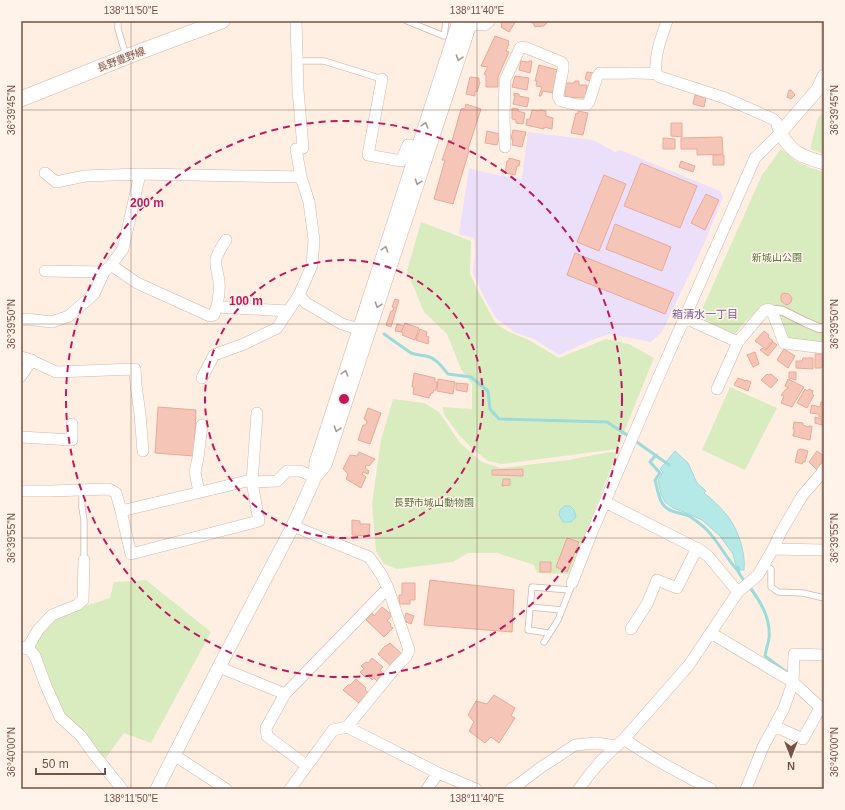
<svg xmlns="http://www.w3.org/2000/svg" width="845" height="810" font-family="Arial,'Noto Sans JP',sans-serif">
<style>
.education{fill:#ecdffa}
.green{fill:#d9ecc0}
.water{fill:#b5e9e8;stroke:#9bdbdb}
.lines{fill:none;stroke-linecap:round;stroke-linejoin:round}
.stream{stroke:#9bdbdb;stroke-width:3}
.building{fill:#f5c6b8;stroke:#e9a997}
.service-casing{stroke:#d2b6aa;stroke-width:7}
.pedestrian-casing{stroke:#d2b6aa;stroke-width:10}
.minor-casing{stroke:#d2b6aa;stroke-width:12}
.tertiary-casing{stroke:#d2b6aa;stroke-width:14}
.secondary-casing{stroke:#d5b5a8;stroke-width:16}
.service{stroke:#fff;stroke-width:5.5}
.pedestrian{stroke:#fff;stroke-width:8}
.minor{stroke:#fff;stroke-width:11}
.tertiary{stroke:#fff;stroke-width:13}
.secondary{stroke:#fff;stroke-width:15}
.oneway{stroke:#ad9690}
.ticks{fill:none;stroke:#775046;stroke-width:1;stroke-opacity:0.45}
.ring{fill:none;stroke:#c2185b;stroke-width:2;stroke-dasharray:7 5}
.labels{text-anchor:middle;stroke-width:3;stroke-linejoin:round;paint-order:stroke}
.street-label{font-size:10px;fill:#775046;stroke:#fff3ea}
.park-label{font-size:10px;fill:#57783b;stroke:#fff3ea}
.neighbourhood-label{font-size:11px;fill:#7f619c;stroke:#fff3ea}
.centre{fill:#c2185b;stroke:#fff3ea;stroke-width:2}
.ring-label{font-size:12px;text-anchor:middle;font-weight:bold;fill:#c2185b;stroke:#fff3ea;stroke-width:3;stroke-linejoin:round;paint-order:stroke}
.neatline{fill:none;stroke:#775046;stroke-width:1.5}
.ticks-label{font-size:10px;text-anchor:middle;fill:#775046}
</style>
<rect width="100%" height="100%" fill="#feefe2"/>
<path class="education" d="M 528,132 L 593,140 L 615,152 L 620,150 L 720,191 L 723,197 L 704,244 L 662,332 L 651,342 L 610,334 L 594,339 L 559,355 L 534,339 L 514,332 L 496,318 L 484,297 L 473,273 L 475,253 L 474,238 L 459,234 L 469,168 L 492,174 L 522,179 Z"/>
<path class="green" d="M 824,111 L 824,154 L 810,149 L 818,118 Z
M 781,149 L 796,161 L 811,168 L 824,172 L 824,344 L 795,340 L 788,338 L 777,310 L 772,304 L 765,304 L 744,323 L 734,335 L 699,316 L 762,175 Z
M 421,222 L 471,241 L 470,274 L 477,289 L 496,324 L 509,332 L 529,340 L 559,358 L 606,339 L 629,344 L 654,358 L 617,449 L 502,464 L 488,461 L 473,449 L 460,436 L 445,416 L 442,407 L 472,409 L 472,384 L 461,369 L 447,334 L 424,312 L 407,271 Z
M 730,387 L 777,408 L 745,470 L 702,450 Z
M 393,399 L 424,403 L 439,412 L 460,443 L 482,462 L 501,468 L 568,460 L 610,452 L 617,453 L 569,574 L 537,573 L 534,565 L 497,553 L 468,553 L 453,562 L 397,569 L 384,564 L 376,551 L 372,504 L 381,440 Z
M 146,580 L 211,632 L 151,743 L 124,733 L 105,759 L 68,718 L 53,696 L 33,646 L 49,623 L 79,608 L 110,598 L 114,582 Z"/>
<path class="water" d="M 675,451 L 688,463 L 697,483 L 706,491 L 704,493 C 712,499 719,506 725,513 C 737,526 746,552 744,570 L 738,570 L 736,566 L 733,554 L 720,536 L 702,520 L 689,514 L 673,508 L 665,502 L 661,494 L 658,480 L 663,472 L 660,469 Z
M 564,506 L 570,506 L 574,510 L 576,517 L 571,522 L 563,522 L 559,515 L 560,510 Z"/>
<g class="lines">
<path class="stream" d="M 384,334 L 411,353 C 416,355 421,355 426,356 C 436,358 442,367 448,374 L 471,377 L 488,391 L 490,409 L 499,419 L 607,422 L 630,437
M 634,440 L 669,465
M 656,455 L 650,462 L 660,473 L 655,480 C 657,487 658,496 662,503 C 668,513 680,512 689,516 C 694,519 700,524 704,527 C 718,540 725,557 738,571
M 738,567 L 739,573 L 745,582
M 749,586 C 760,601 771,618 769,638 C 768,644 766,650 765,656 L 789,674"/>
</g>
<path class="building" d="M 502,21 L 516,21 L 509,32 L 501,27 L 502,25 L 501,24 Z
M 528,21 L 546,21 L 548,22 L 544,26 L 541,26 L 540,27 L 539,26 L 535,27 L 533,23 Z
M 495,36 L 509,41 L 508,43 L 509,44 L 506,51 L 509,52 L 498,77 L 498,87 L 486,87 L 486,75 L 484,74 L 488,67 L 481,66 Z
M 521,61 L 528,62 L 529,61 L 532,61 L 530,73 L 519,70 Z
M 539,65 L 558,70 L 556,85 L 553,93 L 543,91 L 541,96 L 539,96 L 542,87 L 536,86 L 537,81 L 535,81 Z
M 587,72 L 594,73 L 591,82 L 585,79 Z
M 515,76 L 529,78 L 527,90 L 512,87 Z
M 470,77 L 479,78 L 479,81 L 480,82 L 477,92 L 475,91 L 475,96 L 466,94 Z
M 575,81 L 579,81 L 579,85 L 587,85 L 586,98 L 565,97 L 565,83 L 574,83 Z
M 789,90 L 791,90 L 795,95 L 791,99 L 787,97 Z
M 514,93 L 519,94 L 519,96 L 529,98 L 527,107 L 513,104 L 515,96 L 514,96 Z
M 695,95 L 706,98 L 704,107 L 693,104 Z
M 466,104 L 481,109 L 468,149 L 469,151 L 453,204 L 434,199 L 445,160 L 442,160 L 449,140 L 452,141 L 461,109 L 465,108 Z
M 512,108 L 518,109 L 518,111 L 525,113 L 523,124 L 516,123 L 516,120 L 512,119 Z
M 532,110 L 539,111 L 540,110 L 546,111 L 546,116 L 553,118 L 552,129 L 544,127 L 544,129 L 526,125 L 527,119 L 530,119 Z
M 578,111 L 588,113 L 583,135 L 571,133 L 576,113 L 578,114 Z
M 671,123 L 682,123 L 682,137 L 671,136 Z
M 513,130 L 526,132 L 522,147 L 512,145 L 513,139 L 511,139 Z
M 487,131 L 500,134 L 497,145 L 485,143 Z
M 722,137 L 723,154 L 697,155 L 697,149 L 681,149 L 681,138 Z
M 663,138 L 675,139 L 675,149 L 663,149 Z
M 713,155 L 724,155 L 724,165 L 713,165 Z
M 509,158 L 520,161 L 519,166 L 517,166 L 515,175 L 505,173 L 507,161 L 509,161 Z
M 681,161 L 695,166 L 693,172 L 679,167 Z
M 641,163 L 697,186 L 680,228 L 624,206 Z
M 604,175 L 626,184 L 599,251 L 577,242 Z
M 706,194 L 719,200 L 705,230 L 691,223 Z
M 615,224 L 671,247 L 662,271 L 606,249 Z
M 575,253 L 674,293 L 665,314 L 567,275 Z
M 783,293 L 789,294 L 792,298 L 791,302 L 789,304 L 786,305 L 781,301 L 781,295 Z
M 395,299 L 399,300 L 391,327 L 386,325 L 391,311 L 393,311 L 394,307 L 392,307 Z
M 405,323 L 419,328 L 415,340 L 402,335 L 403,333 L 401,332 Z
M 397,324 L 404,326 L 401,332 L 395,331 Z
M 420,329 L 427,332 L 426,336 L 429,337 L 428,341 L 429,341 L 428,344 L 416,340 Z
M 764,331 L 769,335 L 768,337 L 773,341 L 766,349 L 755,341 Z
M 773,342 L 777,345 L 768,356 L 760,350 L 762,348 L 766,350 Z
M 784,349 L 795,356 L 788,368 L 777,360 Z
M 755,352 L 759,364 L 753,367 L 747,355 Z
M 815,354 L 824,354 L 824,364 L 821,368 L 815,368 Z
M 803,358 L 813,358 L 813,369 L 796,368 L 796,361 L 802,361 Z
M 789,372 L 796,372 L 796,380 L 789,378 Z
M 414,373 L 435,378 L 435,382 L 437,382 L 436,390 L 434,390 L 433,393 L 431,393 L 429,398 L 413,394 L 414,387 L 412,387 Z
M 767,374 L 768,375 L 771,374 L 778,380 L 771,388 L 761,380 Z
M 738,378 L 746,381 L 746,380 L 751,382 L 748,391 L 734,385 Z
M 438,379 L 455,382 L 453,394 L 437,391 Z
M 788,379 L 804,387 L 792,407 L 781,403 L 784,396 L 781,395 L 788,387 L 785,386 Z
M 456,383 L 468,384 L 467,392 L 456,390 Z
M 805,389 L 807,391 L 809,389 L 813,391 L 812,394 L 814,395 L 807,408 L 797,403 Z
M 821,402 L 824,402 L 824,412 L 823,412 L 822,417 L 819,417 L 819,414 L 810,413 L 812,405 L 820,407 Z
M 158,407 L 196,410 L 194,456 L 155,453 Z
M 368,408 L 381,413 L 370,444 L 358,440 L 363,425 L 366,425 L 367,421 L 364,419 Z
M 815,417 L 822,419 L 822,425 L 815,423 Z
M 794,422 L 803,423 L 803,425 L 808,427 L 809,426 L 812,426 L 810,440 L 793,436 L 793,434 L 794,434 L 794,429 L 793,429 Z
M 801,449 L 808,451 L 805,462 L 803,462 L 802,464 L 795,462 L 798,450 Z
M 817,451 L 824,456 L 824,458 L 817,470 L 809,462 Z
M 359,452 L 375,459 L 369,466 L 366,465 L 365,468 L 369,471 L 368,474 L 363,472 L 362,474 L 366,477 L 361,488 L 346,479 L 348,474 L 343,469 L 350,455 L 357,456 Z
M 523,469 L 523,476 L 492,475 L 492,470 Z
M 503,479 L 510,479 L 510,485 L 502,486 Z
M 352,520 L 360,521 L 360,524 L 370,524 L 369,536 L 352,535 Z
M 567,538 L 579,542 L 567,572 L 556,567 Z
M 540,562 L 551,562 L 551,572 L 540,572 Z
M 430,580 L 514,590 L 512,632 L 424,625 Z
M 402,583 L 415,583 L 415,600 L 410,600 L 410,604 L 399,604 L 399,595 L 402,595 Z
M 382,607 L 392,615 L 387,621 L 391,624 L 390,626 L 393,628 L 384,637 L 366,620 L 372,613 L 374,616 Z
M 406,613 L 414,616 L 411,624 L 404,621 Z
M 390,643 L 402,654 L 391,666 L 378,654 L 385,646 L 386,646 Z
M 372,658 L 383,667 L 380,670 L 384,675 L 379,683 L 374,678 L 372,680 L 367,675 L 365,677 L 360,672 L 364,669 L 361,666 L 366,662 L 368,663 Z
M 356,679 L 366,688 L 365,689 L 368,693 L 359,703 L 343,690 L 348,685 L 350,685 Z
M 494,695 L 515,708 L 511,716 L 515,718 L 499,743 L 491,737 L 485,743 L 469,731 L 474,722 L 468,715 L 476,701 L 487,704 Z"/>
<g class="lines">
<defs>
<path id="service" d="M 118,21 L 118,29 L 126,56
M 407,21 L 444,36 L 446,21
M 298,61 L 324,61 L 382,79
M 82,490 L 82,508 L 84,520 L 84,560
M 764,565 L 771,569 L 771,587 L 778,592 L 803,593 L 824,598
M 530,607 L 562,610
M 549,633 L 528,630 L 532,587 L 570,590
M 544,642 L 558,620 L 571,587"/>
<path id="pedestrian" d="M 772,311 L 777,310 L 783,311 L 805,322 L 819,328 L 824,328"/>
<path id="minor" d="M 382,79 L 368,155 L 401,161 L 408,145 L 418,147
M 505,147 L 504,116 L 505,80 L 520,48 L 523,47 L 527,48 L 561,62 L 563,64 L 563,69 L 558,95 C 558,98 559,99 561,101 L 578,105 L 586,105 L 589,102 L 597,77 L 600,73 C 618,74 637,72 656,74
M 45,173 L 56,182 L 85,176 L 140,174 L 301,177
M 111,265 L 137,283 L 210,316 L 214,315 C 218,304 220,292 219,281 C 218,274 215,266 216,259 C 218,252 222,246 226,240
M 45,271 L 104,272
M 299,295 L 306,303 L 342,324 L 359,329
M 217,307 L 288,311
M 685,318 L 738,342 L 764,311 L 768,309 L 772,311 L 784,343 L 824,348
M 21,320 L 26,319 L 52,322 L 69,316 L 94,294 L 104,272 L 111,265 L 123,249 L 140,174
M 21,357 L 28,359 L 56,372 L 135,369 L 136,385 L 140,414 L 143,451
M 21,376 L 32,360
M 202,378 L 214,355 L 244,344 L 277,328 L 299,295 L 312,265 L 314,240 L 309,202 L 301,177 L 296,149 L 303,148 L 298,90 L 296,21
M 717,389 L 738,342
M 21,437 L 72,440 L 72,424
M 21,491 L 50,491 L 109,489 L 116,493 L 121,511 L 131,554 L 259,521 L 252,482 L 257,413
M 199,492 L 195,472 L 198,458 L 202,425
M 605,502 L 700,550 L 708,556 L 738,592
M 121,511 L 247,481 L 252,482 L 277,481 L 287,471 L 300,471 L 315,477
M 293,526 L 369,557 L 381,574 L 388,588 L 409,650 L 406,657 L 396,667 L 347,727
M 773,549 L 824,550
M 572,583 L 592,532 L 648,401 L 755,158 L 780,133 L 776,122 L 773,119 L 725,98 L 660,77 L 656,74 C 654,56 661,38 667,21
M 631,629 L 647,604 L 657,580 L 677,588 L 697,548
M 711,633 L 793,682 L 784,708 L 763,747 L 746,789
M 21,647 L 30,650 L 35,656 L 46,686 L 60,717 L 81,736 L 93,753 L 122,789
M 27,649 L 38,630 L 52,615 L 77,605 L 83,600 L 84,560
M 824,655 L 794,654 L 793,682 L 824,711
M 219,667 L 285,694 L 266,728 L 267,736 L 307,766
M 285,694 L 388,588
M 774,726 L 803,739 L 820,708
M 624,739 C 652,759 681,774 711,789
M 174,755 L 226,789
M 290,789 L 333,730 L 347,727 L 438,773 L 476,789
M 427,789 L 438,773
M 511,789 L 519,784 L 540,768 L 575,745 L 596,743 L 616,746
M 579,789 C 591,771 608,753 624,739 L 689,665 L 738,592 L 758,575 L 773,549 L 781,532 L 802,496 L 821,474 L 824,469"/>
<path id="tertiary" d="M 464,21 L 470,23 L 484,24 L 488,21
M 824,76 L 818,89 L 780,133 C 793,154 801,156 824,163
M 315,477 L 316,462 L 321,447 L 459,21
M 157,789 L 219,667 L 293,526 L 315,477 L 325,465 L 471,21"/>
<path id="secondary" d="M 21,99 L 131,55 L 222,21"/>
</defs>
<use href="#service" class="service-casing"/>
<use href="#pedestrian" class="pedestrian-casing"/>
<use href="#minor" class="minor-casing"/>
<use href="#tertiary" class="tertiary-casing"/>
<use href="#secondary" class="secondary-casing"/>
<use href="#service" class="service"/>
<use href="#pedestrian" class="pedestrian"/>
<use href="#minor" class="minor"/>
<use href="#tertiary" class="tertiary"/>
<use href="#secondary" class="secondary"/>
</g>
<defs><path id="oneway-chevron" d="M-2-3.5L2.5 0L-2 3.5" fill="none" stroke-width="1.6" stroke-linecap="round" stroke-linejoin="round"/></defs>
<g class="oneway">
<use href="#oneway-chevron" transform="translate(459 58) rotate(108)"/>
<use href="#oneway-chevron" transform="translate(425 125) rotate(-72)"/>
<use href="#oneway-chevron" transform="translate(418 182) rotate(108)"/>
<use href="#oneway-chevron" transform="translate(385 249) rotate(-72)"/>
<use href="#oneway-chevron" transform="translate(378 305) rotate(108)"/>
<use href="#oneway-chevron" transform="translate(345 373) rotate(-72)"/>
<use href="#oneway-chevron" transform="translate(337 429) rotate(108)"/>
</g>
<path class="ticks" d="M 131,21 L 131,789M 477,21 L 477,789M 822,21 L 822,789M 21,110 L 824,110M 21,324 L 824,324M 21,538 L 824,538M 21,752 L 824,752"/>
<g class="ring">
<circle cx="344" cy="399" r="139"/>
<circle cx="344" cy="399" r="278"/>
</g>
<g class="labels">
<g class="street-label">
<text transform="translate(121 59) rotate(-21)" y="4">長野豊野線</text>
</g>
<g class="park-label">
<text x="777" y="261">新城山公園</text>
<text x="434" y="506">長野市城山動物園</text>
</g>
<g class="neighbourhood-label">
<text x="705" y="318">箱清水一丁目</text>
</g>
</g>
<circle cx="344" cy="399" r="6" class="centre"/>
<g class="ring-label">
<text x="147" y="207">200 m</text>
<text x="246" y="305">100 m</text>
</g>
<rect width="845" height="810" fill="none" stroke="#fff3ea" stroke-width="44"/>
<g transform="translate(791 756) rotate(180)" stroke="#fff3ea" stroke-width="3" paint-order="stroke">
<path d="M0-3L7 15L0 10L-7 15Z" fill="#775046"/>
<text y="-6" font-size="11" font-weight="bold" text-anchor="middle" fill="#775046">N</text>
</g>
<path d="M36 768v6h69v-6" fill="none" stroke="#775046" stroke-width="2"/>
<text x="42" y="768" font-size="12" fill="#775046" stroke="#fff3ea" stroke-width="3" paint-order="stroke">50 m</text>
<rect x="22" y="22" width="801" height="766" class="neatline"/>
<g class="ticks-label">
<text x="131" y="14">138°11'50"E</text>
<text x="477" y="14">138°11'40"E</text>
<text transform="translate(834 110) rotate(-90)" y="4">36°39'45"N</text>
<text transform="translate(11 110) rotate(-90)" y="4">36°39'45"N</text>
<text transform="translate(834 324) rotate(-90)" y="4">36°39'50"N</text>
<text transform="translate(11 324) rotate(-90)" y="4">36°39'50"N</text>
<text transform="translate(834 538) rotate(-90)" y="4">36°39'55"N</text>
<text transform="translate(11 538) rotate(-90)" y="4">36°39'55"N</text>
<text transform="translate(834 752) rotate(-90)" y="4">36°40'00"N</text>
<text transform="translate(11 752) rotate(-90)" y="4">36°40'00"N</text>
<text x="131" y="802">138°11'50"E</text>
<text x="477" y="802">138°11'40"E</text>
</g>
</svg>
